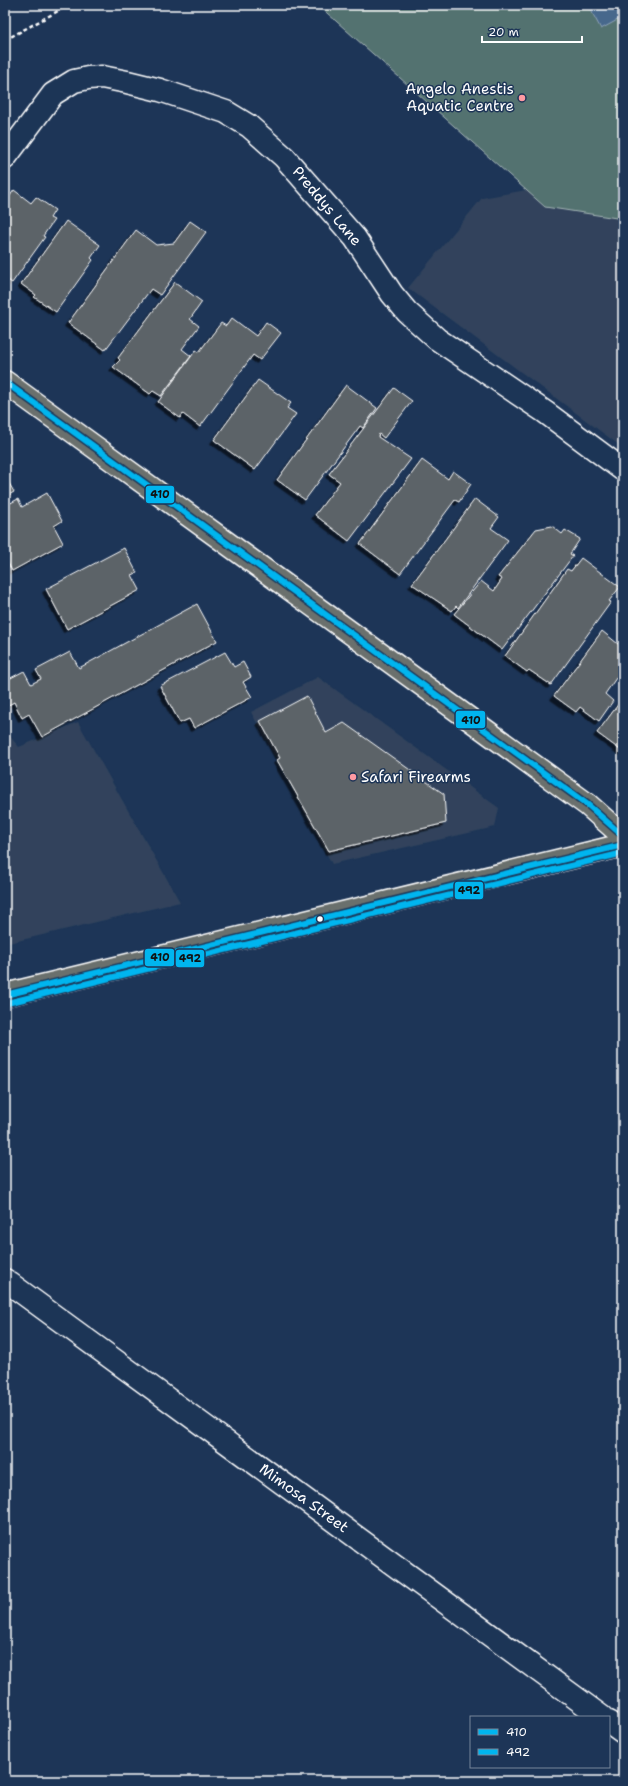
<svg xmlns="http://www.w3.org/2000/svg" width="628" height="1786" font-family="'Shantell Sans',sans-serif">
<style>
.built{fill:#30435c}
.green{fill:#537270;stroke:#a9b8b8}
.water{fill:#46678c;stroke:#90a4ba}
.building{fill:#5c6368;stroke:#fff;filter:url(#shadow)}
.lines{fill:none;stroke-linecap:round;stroke-linejoin:round}
.minor-casing{stroke:#fff;stroke-width:25}
.major-casing{stroke:#fff;stroke-width:25}
.path{stroke:#fff;stroke-width:2.5;stroke-dasharray:4 3;stroke-linecap:butt}
.minor{stroke:#1d3557;stroke-width:22}
.major{stroke:#6b706d;stroke-width:22}
.bus-1-casing{stroke:#1d3557;stroke-width:9}
.bus-2-casing{stroke:#1d3557;stroke-width:9}
.bus-1{stroke:#00b5ef;stroke-width:6}
.bus-2{stroke:#00b5ef;stroke-width:6}
.poi-dot{fill:#ff9aa2;stroke:#1d3557;stroke-width:1.5}
.bus-dot{fill:#fff;stroke:#1d3557;stroke-width:1.5}
.labels{text-anchor:middle;stroke-width:3;stroke-linejoin:round;paint-order:stroke}
.poi-label{font-size:15px;fill:#fff;stroke:#1d3557;text-anchor:end}
.street-label{font-size:15px;fill:#fff;stroke:#1d3557}
.line-badge{stroke:#1d3557;stroke-width:1.5}
.pale-badge-label{font-size:11px;text-anchor:middle;font-weight:bold;fill:#111}
</style>
<defs>
<filter id="shadow"><feDropShadow dx="-3.5" dy="3.5" stdDeviation="0" flood-color="#0009"/></filter>
</defs>
<rect width="100%" height="100%" fill="#1d3557"/>
<filter id="ink" filterUnits="userSpaceOnUse"><feTurbulence type="fractalNoise" baseFrequency=".025" numOctaves="2"/><feDisplacementMap in="SourceGraphic" scale="8" xChannelSelector="R" yChannelSelector="G"/><feConvolveMatrix kernelMatrix="1 2 1 2 8 2 1 2 1" color-interpolation-filters="sRGB"/></filter>
<g filter="url(#ink)">
<path class="built" d="M 526,190 L 545,207 L 623,219 L 623,448 L 408,288 L 482,198 Z
M 318,677 L 499,808 L 495,827 L 332,864 L 251,712 Z
M 78,722 L 180,902 L 5,944 L 5,734 L 7,733 L 19,747 Z"/>
<path class="green" d="M 318,5 L 623,5 L 623,219 L 545,207 Z"/>
<path class="water" d="M 588,5 L 623,5 L 623,17 L 601,29 Z"/>
<path class="building" d="M 14,190 L 31,203 L 36,197 L 55,210 L 50,218 L 54,220 L 43,236 L 45,237 L 12,283 L 5,278 L 5,203 Z
M 66,221 L 100,245 L 91,258 L 93,260 L 56,312 L 34,297 L 36,295 L 21,284 Z
M 190,221 L 206,232 L 160,295 L 151,289 L 105,350 L 68,323 L 136,230 L 156,245 L 174,243 Z
M 175,282 L 202,302 L 190,319 L 199,326 L 182,349 L 191,356 L 161,396 L 153,391 L 150,394 L 113,367 L 120,360 L 118,358 Z
M 232,318 L 256,336 L 266,322 L 281,333 L 260,360 L 253,355 L 200,427 L 183,414 L 180,418 L 158,402 L 196,350 L 199,352 L 221,323 L 226,326 Z
M 258,380 L 291,403 L 287,408 L 296,414 L 255,470 L 214,440 Z
M 346,385 L 377,408 L 363,428 L 360,426 L 305,500 L 277,480 Z
M 394,388 L 412,401 L 384,438 L 379,434 L 378,437 L 411,459 L 349,541 L 315,515 L 340,482 L 329,474 Z
M 422,460 L 448,479 L 453,471 L 471,484 L 459,502 L 455,500 L 400,574 L 360,544 Z
M 5,476 L 14,492 L 5,497 Z
M 47,493 L 62,521 L 54,526 L 63,543 L 12,571 L 5,557 L 5,506 L 18,499 L 22,507 Z
M 475,499 L 499,517 L 491,528 L 508,540 L 458,608 L 456,606 L 452,611 L 412,584 Z
M 552,526 L 562,534 L 565,530 L 580,539 L 570,554 L 573,556 L 502,650 L 454,614 L 481,581 L 494,591 L 502,579 L 498,577 L 536,529 Z
M 124,548 L 137,573 L 132,575 L 140,590 L 67,629 L 46,589 Z
M 581,558 L 620,587 L 609,601 L 611,602 L 551,685 L 529,670 L 527,672 L 505,656 L 567,569 L 571,571 Z
M 197,604 L 217,641 L 42,737 L 29,714 L 22,718 L 14,702 L 5,707 L 5,681 L 24,671 L 31,684 L 41,679 L 36,670 L 70,652 L 79,668 Z
M 602,631 L 623,648 L 621,652 L 623,654 L 623,668 L 605,694 L 613,701 L 599,721 L 580,707 L 576,712 L 554,696 Z
M 225,652 L 234,667 L 243,662 L 251,677 L 243,682 L 252,697 L 194,728 L 189,719 L 180,723 L 160,686 Z
M 307,696 L 326,733 L 344,723 L 444,794 L 446,823 L 329,851 L 277,760 L 280,758 L 260,721 Z
M 623,698 L 623,752 L 597,733 Z"/>
<g class="lines">
<defs>
<path id="minor" d="M 5,158 L 53,94 L 74,81 L 88,78 L 102,77 L 127,82 L 160,90 L 226,112 L 249,126 L 284,157 L 355,238 L 392,294 L 407,312 L 437,339 L 545,412 L 623,470
M 5,1280 L 602,1717
M 609,1722 L 623,1732"/>
<path id="major" d="M 5,382 L 588,805 L 623,836
M 5,995 L 623,845"/>
</defs>
<use href="#minor" class="minor-casing"/>
<use href="#major" class="major-casing"/>
<path class="path" d="M 5,40 L 69,5"/>
<use href="#minor" class="minor"/>
<use href="#major" class="major"/>
<defs>
<path id="bus-1" d="M 5,382 L 588,805 L 623,836
M 5,995 L 623,845"/>
<path id="bus-2" d="M 7,1003 L 623,853"/>
</defs>
<use href="#bus-1" class="bus-1-casing"/>
<use href="#bus-2" class="bus-2-casing"/>
<use href="#bus-1" class="bus-1"/>
<use href="#bus-2" class="bus-2"/>
</g>
</g>
<g class="poi-dot">
<circle cx="522" cy="98" r="4"/>
<circle cx="353" cy="777" r="4"/>
</g>
<circle class="bus-dot" cx="320" cy="919" r="3.5"/>
<g class="labels">
<g class="poi-label">
<text x="514" y="94">Angelo Anestis<tspan x="514" dy="17">Aquatic Centre</tspan></text>
<text x="361" y="782" text-anchor="start">Safari Firearms</text>
</g>
<g class="street-label">
<text transform="translate(327 206) rotate(50)" y="5">Preddys Lane</text>
<text transform="translate(304 1498) rotate(36)" y="5">Mimosa Street</text>
</g>
</g>
<g class="line-badge">
<rect x="145" y="485" width="30" height="19" rx="4" fill="#00b5ef"/>
<rect x="455" y="710" width="31" height="19" rx="4" fill="#00b5ef"/>
<rect x="454" y="881" width="30" height="19" rx="4" fill="#00b5ef"/>
<rect x="144" y="948" width="31" height="19" rx="4" fill="#00b5ef"/>
<rect x="175" y="949" width="30" height="19" rx="4" fill="#00b5ef"/>
</g>
<g class="pale-badge-label">
<text x="160" y="498">410</text>
<text x="471" y="724">410</text>
<text x="469" y="894">492</text>
<text x="160" y="961">410</text>
<text x="190" y="962">492</text>
</g>
<rect width="628" height="1786" fill="none" stroke="#1d3557" stroke-width="20"/>
<rect x="10" y="10" width="608" height="1766" fill="none" stroke="#fff" stroke-width="1.5" filter="url(#ink)"/>
<rect x="470" y="1716" width="140" height="52" fill="#1d3557" stroke="#77869a"/>
<rect x="478" y="1729" width="20" height="6" fill="#00b5ef" stroke="#77869a"/>
<text x="506" y="1736" font-size="12" fill="#ffffff">410</text>
<rect x="478" y="1749" width="20" height="6" fill="#00b5ef" stroke="#77869a"/>
<text x="506" y="1756" font-size="12" fill="#ffffff">492</text>
<path d="M482 36v6h100v-6" fill="none" stroke="#ffffff" stroke-width="2"/>
<text x="488" y="36" font-size="12" fill="#ffffff" stroke="#1d3557" stroke-width="3" paint-order="stroke">20 m</text>
</svg>
